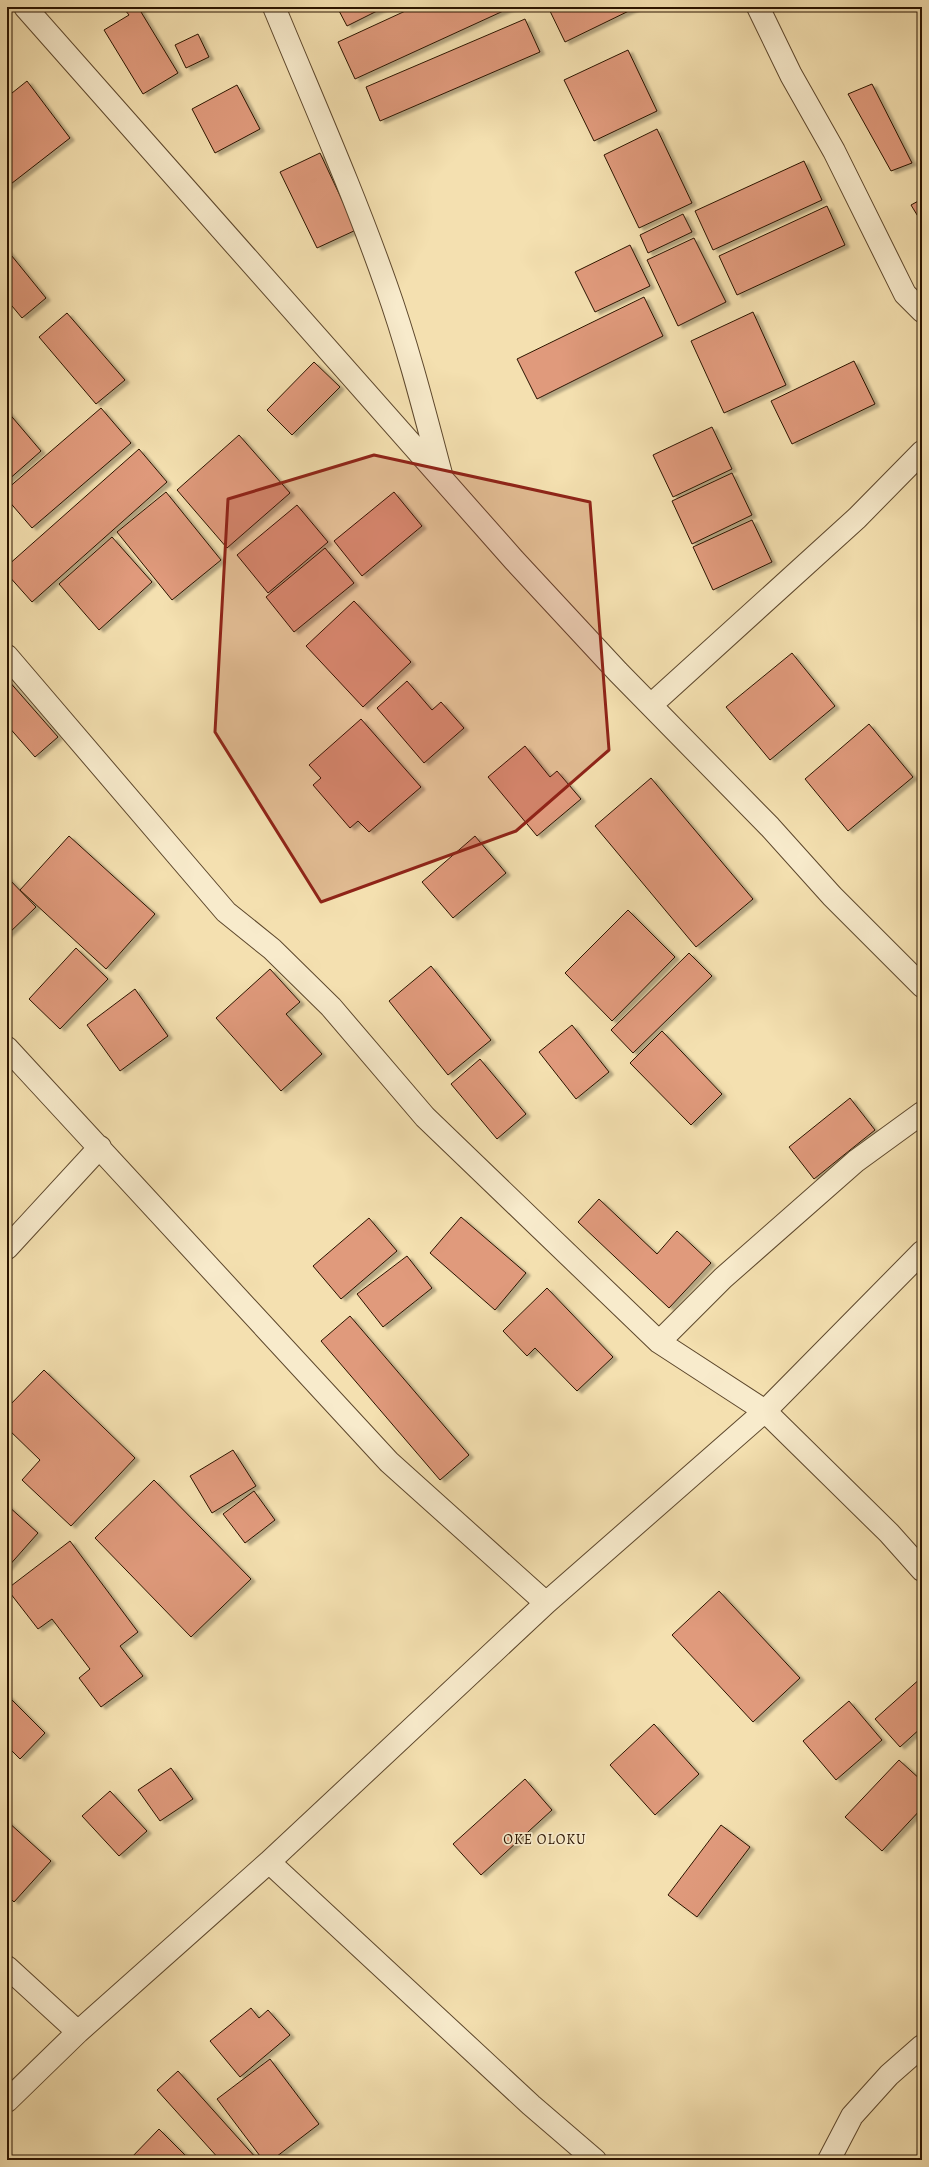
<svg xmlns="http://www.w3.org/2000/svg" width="929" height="2167" font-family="Alegreya,serif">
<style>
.building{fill:#e09a7b;stroke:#2b1400;filter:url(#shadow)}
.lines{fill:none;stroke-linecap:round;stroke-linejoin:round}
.minor-casing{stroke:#5d472c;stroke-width:24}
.minor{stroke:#f8ebcc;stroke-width:22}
.marked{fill:#8f2418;fill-opacity:0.2;stroke:#8f2418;stroke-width:3;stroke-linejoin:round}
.labels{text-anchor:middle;stroke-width:3.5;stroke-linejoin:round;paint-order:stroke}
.quarter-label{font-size:14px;letter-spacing:1px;fill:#2b1400;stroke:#f8ebcc}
</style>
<defs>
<filter id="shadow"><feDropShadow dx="4.5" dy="2.5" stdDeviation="1" flood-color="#0004"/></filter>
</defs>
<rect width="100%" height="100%" fill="#f4e0b0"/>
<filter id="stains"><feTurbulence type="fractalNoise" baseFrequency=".005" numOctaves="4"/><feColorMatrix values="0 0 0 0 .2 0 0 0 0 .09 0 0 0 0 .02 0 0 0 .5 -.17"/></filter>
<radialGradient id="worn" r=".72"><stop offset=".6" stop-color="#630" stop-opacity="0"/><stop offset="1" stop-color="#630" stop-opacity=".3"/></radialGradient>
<path class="building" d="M 130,7 L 138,7 L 178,73 L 143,94 L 104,30 L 129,15 L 125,10 Z
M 337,7 L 385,7 L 347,26 Z
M 414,7 L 512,7 L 355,79 L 338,42 Z
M 548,7 L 637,7 L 565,42 Z
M 525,19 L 540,52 L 380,121 L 366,87 Z
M 198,34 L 209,57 L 186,68 L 175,45 Z
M 628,50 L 657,111 L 594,141 L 564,80 Z
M 27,81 L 70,138 L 7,187 L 7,97 Z
M 872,84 L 912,163 L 891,171 L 848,94 Z
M 237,85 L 260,129 L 215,153 L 192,109 Z
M 657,129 L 692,203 L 639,228 L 604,155 Z
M 320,153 L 356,230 L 317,248 L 280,172 Z
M 804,161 L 822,200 L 713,250 L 695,211 Z
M 922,199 L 922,223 L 911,205 Z
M 827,206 L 845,245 L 737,295 L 719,256 Z
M 683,214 L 692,232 L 648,253 L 640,235 Z
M 694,238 L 726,302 L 678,326 L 647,260 Z
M 630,245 L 650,286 L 595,312 L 575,272 Z
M 7,250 L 46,298 L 22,318 L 7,300 Z
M 644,297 L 663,336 L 537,399 L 517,359 Z
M 753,312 L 786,385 L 724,413 L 691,341 Z
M 67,313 L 125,380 L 96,404 L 39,337 Z
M 854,361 L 875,404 L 792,444 L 771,401 Z
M 314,362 L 340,387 L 292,435 L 267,410 Z
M 101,408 L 131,443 L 32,528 L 7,499 L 7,489 Z
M 7,411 L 41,451 L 7,481 Z
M 712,427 L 732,469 L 673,497 L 653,455 Z
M 239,435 L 290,493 L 227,548 L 177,490 Z
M 139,449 L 167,482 L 32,602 L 7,574 L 7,566 Z
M 732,473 L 752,515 L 692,544 L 672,501 Z
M 166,492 L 221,560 L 172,600 L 117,532 Z
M 394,492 L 422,526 L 362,576 L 334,541 Z
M 297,505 L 328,542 L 268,593 L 237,555 Z
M 752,520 L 772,562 L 713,590 L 693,547 Z
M 112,537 L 152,582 L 99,630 L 59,584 Z
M 325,548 L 354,583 L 294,632 L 266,597 Z
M 354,601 L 411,662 L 363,707 L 306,646 Z
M 792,653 L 835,706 L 770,760 L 726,707 Z
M 7,679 L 58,737 L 35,757 L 7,725 Z
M 407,681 L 432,710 L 441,702 L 464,728 L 424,763 L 377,708 Z
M 361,719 L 421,787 L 369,832 L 358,821 L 350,828 L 313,785 L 321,778 L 309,765 Z
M 869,724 L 913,777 L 848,831 L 805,779 Z
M 525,746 L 550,777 L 557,771 L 581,799 L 537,836 L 488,777 Z
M 651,778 L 753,899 L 696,947 L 595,826 Z
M 69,836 L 155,914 L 106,969 L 20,890 Z
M 475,836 L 506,873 L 453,918 L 422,882 Z
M 7,877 L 36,907 L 7,935 Z
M 628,910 L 675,957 L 612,1021 L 565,973 Z
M 76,948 L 108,979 L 60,1029 L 29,999 Z
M 689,953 L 712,976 L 633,1053 L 611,1030 Z
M 431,966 L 491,1040 L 448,1075 L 389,1001 Z
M 270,969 L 300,1002 L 286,1014 L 322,1054 L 281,1091 L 216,1018 Z
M 135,989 L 168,1036 L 120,1071 L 87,1025 Z
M 572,1025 L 609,1072 L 576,1099 L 539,1052 Z
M 662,1031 L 722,1094 L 691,1125 L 630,1063 Z
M 480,1059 L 526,1114 L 497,1139 L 451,1084 Z
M 850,1098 L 875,1130 L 814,1179 L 789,1147 Z
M 599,1199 L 657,1254 L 677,1231 L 711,1263 L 669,1308 L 578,1222 Z
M 461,1217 L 526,1273 L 495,1310 L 430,1253 Z
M 369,1218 L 397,1251 L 341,1299 L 313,1266 Z
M 407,1256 L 432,1288 L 383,1327 L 357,1294 Z
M 547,1288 L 613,1357 L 577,1391 L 535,1348 L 527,1356 L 503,1331 Z
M 350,1316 L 469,1455 L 440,1480 L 321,1341 Z
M 44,1370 L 135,1458 L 71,1526 L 22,1480 L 40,1460 L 7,1428 L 7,1408 Z
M 233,1450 L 256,1486 L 212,1513 L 190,1476 Z
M 154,1480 L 251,1579 L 191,1637 L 95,1538 Z
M 254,1491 L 275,1520 L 245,1543 L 223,1514 Z
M 7,1505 L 38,1533 L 7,1568 Z
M 70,1541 L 138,1632 L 120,1646 L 143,1676 L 101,1707 L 79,1678 L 90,1669 L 52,1619 L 38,1629 L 7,1589 Z
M 719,1591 L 800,1678 L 753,1722 L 672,1635 Z
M 922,1677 L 922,1727 L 900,1747 L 875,1719 Z
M 7,1695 L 45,1733 L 20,1759 L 7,1746 Z
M 849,1701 L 882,1740 L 836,1780 L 803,1741 Z
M 654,1724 L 699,1774 L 655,1815 L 610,1765 Z
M 899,1760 L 922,1781 L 922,1808 L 882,1851 L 845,1817 Z
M 171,1768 L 193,1799 L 160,1821 L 138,1790 Z
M 525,1779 L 552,1810 L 481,1875 L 453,1844 Z
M 110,1791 L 147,1831 L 119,1856 L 82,1816 Z
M 7,1821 L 51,1861 L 14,1902 L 7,1895 Z
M 721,1825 L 750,1847 L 697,1917 L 668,1895 Z
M 251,2008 L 259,2018 L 268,2010 L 290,2035 L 240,2077 L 210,2041 Z
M 270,2059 L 319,2124 L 272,2160 L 263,2160 L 217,2099 Z
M 178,2071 L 257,2159 L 257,2160 L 220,2160 L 157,2090 Z
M 159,2129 L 190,2160 L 129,2160 Z"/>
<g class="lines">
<defs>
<path id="minor" d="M 25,7 L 514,560 L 618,672 L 770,827 L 832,896 L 922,986
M 274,7 C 312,99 353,191 386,285 C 408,347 424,410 441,474
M 758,7 L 791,75 L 834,151 L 905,294 L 922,311
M 7,656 L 226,912 L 272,949 L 331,1007 L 425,1117 L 659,1342 L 765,1411 L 889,1533 L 922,1570
M 651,705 L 857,518 L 922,452
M 7,1048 L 389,1462 L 546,1603
M 7,1248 L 100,1147
M 659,1342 L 723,1278 L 856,1161 L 922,1113
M 269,1862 L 531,2105 L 595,2160
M 7,1967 L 78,2032
M 7,2101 L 78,2032 L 269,1862 L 546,1603 L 765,1411 L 922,1252
M 829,2160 L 852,2116 L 889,2075 L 922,2046"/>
</defs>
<use href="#minor" class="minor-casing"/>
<use href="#minor" class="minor"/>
</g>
<path class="marked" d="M 374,455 L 590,502 L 609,750 L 516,831 L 321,902 L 215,732 L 228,499 Z"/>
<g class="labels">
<g class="quarter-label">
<text x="545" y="1844">OKE OLOKU</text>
</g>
</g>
<rect width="929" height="2167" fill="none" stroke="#f4e0b0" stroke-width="24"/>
<rect x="8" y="8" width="913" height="2151" fill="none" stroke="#2b1400" stroke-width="2"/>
<rect x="12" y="12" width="905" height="2143" fill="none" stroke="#2b1400"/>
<rect width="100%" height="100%" filter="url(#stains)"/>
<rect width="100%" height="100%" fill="url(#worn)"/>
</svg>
